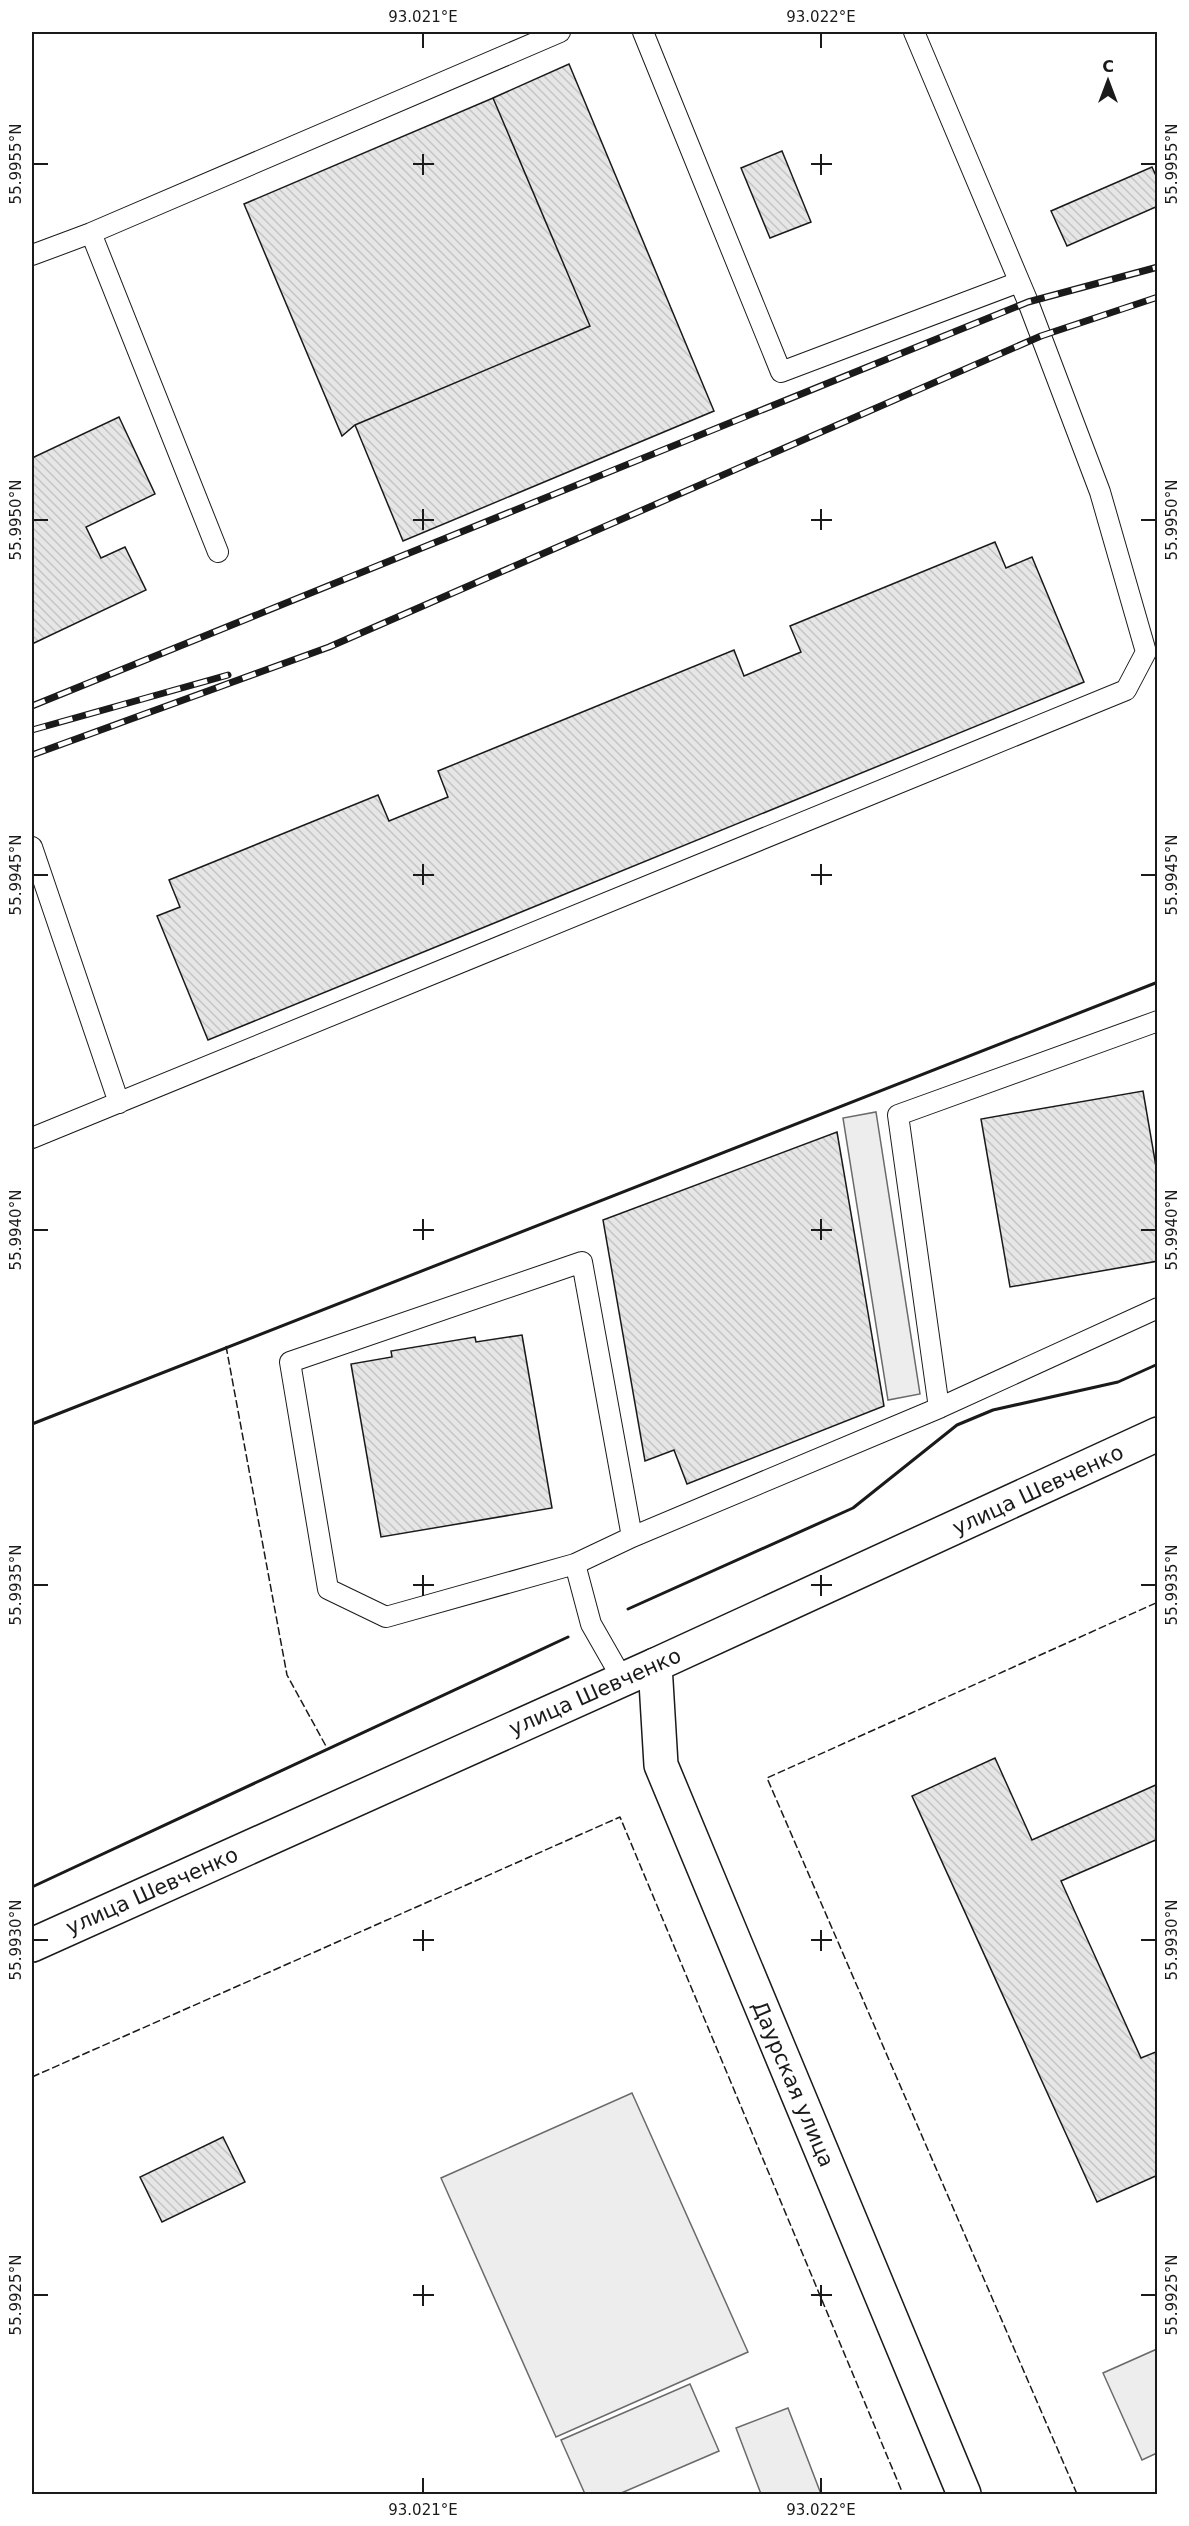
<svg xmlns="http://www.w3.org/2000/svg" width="1189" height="2526" font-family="'DejaVu Sans',sans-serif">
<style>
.pitch{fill:#ededed;stroke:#6a6a6a;stroke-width:1.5}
.building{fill:url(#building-back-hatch);stroke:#1a1a1a;stroke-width:1.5}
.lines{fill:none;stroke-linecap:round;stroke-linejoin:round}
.service-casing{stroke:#1a1a1a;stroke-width:22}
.minor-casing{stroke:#1a1a1a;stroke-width:36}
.tertiary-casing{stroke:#1a1a1a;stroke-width:36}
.service{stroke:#fff;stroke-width:20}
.minor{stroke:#fff;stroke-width:33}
.tertiary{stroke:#fff;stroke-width:33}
.rail-casing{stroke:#1a1a1a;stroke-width:7}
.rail{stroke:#fff;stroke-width:4.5;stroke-dasharray:14;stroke-linecap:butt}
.fence{stroke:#1a1a1a;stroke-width:1.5;stroke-dasharray:8 3;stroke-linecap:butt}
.wall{stroke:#1a1a1a;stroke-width:3}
.ticks{fill:none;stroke:#1a1a1a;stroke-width:2}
.labels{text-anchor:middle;stroke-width:4.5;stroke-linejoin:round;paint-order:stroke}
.street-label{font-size:21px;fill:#1a1a1a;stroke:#fff}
.neatline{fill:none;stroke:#1a1a1a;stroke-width:2}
.ticks-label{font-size:15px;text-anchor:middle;fill:#1a1a1a}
</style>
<defs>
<pattern id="building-back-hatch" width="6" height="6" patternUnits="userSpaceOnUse" patternTransform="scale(1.5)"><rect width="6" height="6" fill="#e6e6e6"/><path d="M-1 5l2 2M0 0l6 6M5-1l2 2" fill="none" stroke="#c5c5c5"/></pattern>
</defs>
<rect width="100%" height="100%" fill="#fff"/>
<path class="pitch" d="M 876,1112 L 920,1394 L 888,1400 L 843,1118 Z
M 632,2093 L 748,2352 L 556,2437 L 441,2178 Z
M 1157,2349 L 1157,2453 L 1142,2460 L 1103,2373 Z
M 690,2384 L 719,2451 L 619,2494 L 585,2494 L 561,2440 Z
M 788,2408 L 821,2494 L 761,2494 L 736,2428 Z"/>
<path class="building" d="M 569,64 L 714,411 L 403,541 L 355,425 L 590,326 L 493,98 Z
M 493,98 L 590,326 L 355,425 L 342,436 L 244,204 Z
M 782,151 L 811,222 L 770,238 L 741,168 Z
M 1152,167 L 1158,180 L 1158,206 L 1067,246 L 1051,211 Z
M 119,417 L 155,494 L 86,527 L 101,558 L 125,547 L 146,590 L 32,644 L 32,458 Z
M 995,542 L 1006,568 L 1032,557 L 1084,682 L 208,1040 L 157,916 L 180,907 L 169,880 L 378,795 L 389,821 L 448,797 L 438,771 L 734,650 L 744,676 L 801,652 L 790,626 Z
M 1143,1091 L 1158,1178 L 1158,1261 L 1010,1287 L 981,1119 Z
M 837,1132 L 884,1406 L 687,1484 L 674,1450 L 645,1461 L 603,1220 Z
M 522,1335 L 552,1508 L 381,1537 L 351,1364 L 392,1357 L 391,1351 L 475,1337 L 476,1342 Z
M 995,1758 L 1032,1840 L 1158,1784 L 1158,1839 L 1061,1881 L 1141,2058 L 1158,2051 L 1158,2175 L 1097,2202 L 912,1796 Z
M 223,2137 L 245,2182 L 162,2222 L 140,2177 Z"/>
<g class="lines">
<defs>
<path id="service" d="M 643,32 L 781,372 L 1019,282
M 91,233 L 218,552
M 32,255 L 91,233 L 560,32
M 32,847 L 119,1103
M 32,1138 L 1126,690 L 1146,652 L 1100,492 L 1028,302 L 914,32
M 939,1408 L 898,1115 L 1158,1021
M 632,1537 L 582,1262 L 290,1362 L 328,1589 L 386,1617 L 575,1564 L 632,1537 L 939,1408 L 1158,1308
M 575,1564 L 591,1624 L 623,1680"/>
<path id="minor" d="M 32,1945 L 655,1665"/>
<path id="tertiary" d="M 964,2494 L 661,1765 L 655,1665 L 1158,1434"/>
</defs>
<use href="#service" class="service-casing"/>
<use href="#minor" class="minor-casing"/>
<use href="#tertiary" class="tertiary-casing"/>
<use href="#service" class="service"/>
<use href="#minor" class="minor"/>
<use href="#tertiary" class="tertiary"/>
<defs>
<path id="rail" d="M 32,706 L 1028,302 L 1158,267
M 32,730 L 228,675
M 32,755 L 329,647 L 1041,336 L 1158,297"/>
</defs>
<use href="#rail" class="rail-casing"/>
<use href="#rail" class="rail"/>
<path class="fence" d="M 226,1346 L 287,1675 L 327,1748
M 32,2077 L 620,1817 L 903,2494
M 1077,2494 L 767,1778 L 1158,1602"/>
<path class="wall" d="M 32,1424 L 1158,982
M 628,1609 L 853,1508 L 957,1425 L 993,1410 L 1118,1382 L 1158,1364
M 32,1887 L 568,1637"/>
</g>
<path class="ticks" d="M 423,33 L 423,48M 821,33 L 821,48M 423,154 L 423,175M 821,154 L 821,175M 33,164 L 48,164M 413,164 L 434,164M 811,164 L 832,164M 1141,164 L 1156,164M 423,509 L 423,530M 821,509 L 821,530M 33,520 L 48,520M 413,520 L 434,520M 811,520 L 832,520M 1141,520 L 1156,520M 423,864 L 423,885M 821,864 L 821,885M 33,875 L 48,875M 413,875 L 434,875M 811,875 L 832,875M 1141,875 L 1156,875M 423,1219 L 423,1240M 821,1219 L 821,1240M 33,1230 L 48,1230M 413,1230 L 434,1230M 811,1230 L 832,1230M 1141,1230 L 1156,1230M 423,1575 L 423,1596M 821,1575 L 821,1596M 33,1585 L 48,1585M 413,1585 L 434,1585M 811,1585 L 832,1585M 1141,1585 L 1156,1585M 423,1930 L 423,1951M 821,1930 L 821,1951M 33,1940 L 48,1940M 413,1940 L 434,1940M 811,1940 L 832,1940M 1141,1940 L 1156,1940M 423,2285 L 423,2306M 821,2285 L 821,2306M 33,2295 L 48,2295M 413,2295 L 434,2295M 811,2295 L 832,2295M 1141,2295 L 1156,2295M 423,2478 L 423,2493M 821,2478 L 821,2493"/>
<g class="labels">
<g class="street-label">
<text transform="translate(1038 1490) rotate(-25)" y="7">улица Шевченко</text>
<text transform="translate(595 1692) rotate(-24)" y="7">улица Шевченко</text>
<text transform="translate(152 1891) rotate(-24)" y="7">улица Шевченко</text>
<text transform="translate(793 2084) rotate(67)" y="7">Даурская улица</text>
</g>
</g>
<rect width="1189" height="2526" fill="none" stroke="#ffffff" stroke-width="66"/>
<g transform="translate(1108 81)" stroke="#ffffff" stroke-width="4.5" paint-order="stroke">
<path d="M0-4.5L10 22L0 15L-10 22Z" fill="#1a1a1a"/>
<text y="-9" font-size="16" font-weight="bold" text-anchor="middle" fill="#1a1a1a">С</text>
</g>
<rect x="33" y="33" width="1123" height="2460" class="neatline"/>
<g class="ticks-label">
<text x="423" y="22">93.021°E</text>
<text x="821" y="22">93.022°E</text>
<text transform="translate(16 164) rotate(-90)" y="5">55.9955°N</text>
<text transform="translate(1172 164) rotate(-90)" y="5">55.9955°N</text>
<text transform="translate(16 520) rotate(-90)" y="5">55.9950°N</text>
<text transform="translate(1172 520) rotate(-90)" y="5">55.9950°N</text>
<text transform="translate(16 875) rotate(-90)" y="5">55.9945°N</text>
<text transform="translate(1172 875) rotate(-90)" y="5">55.9945°N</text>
<text transform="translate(16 1230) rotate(-90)" y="5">55.9940°N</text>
<text transform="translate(1172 1230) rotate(-90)" y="5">55.9940°N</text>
<text transform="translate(16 1585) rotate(-90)" y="5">55.9935°N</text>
<text transform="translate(1172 1585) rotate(-90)" y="5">55.9935°N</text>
<text transform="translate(16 1940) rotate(-90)" y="5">55.9930°N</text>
<text transform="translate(1172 1940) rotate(-90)" y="5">55.9930°N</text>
<text transform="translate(16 2295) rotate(-90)" y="5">55.9925°N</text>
<text transform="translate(1172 2295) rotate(-90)" y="5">55.9925°N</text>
<text x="423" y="2515">93.021°E</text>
<text x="821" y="2515">93.022°E</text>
</g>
</svg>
